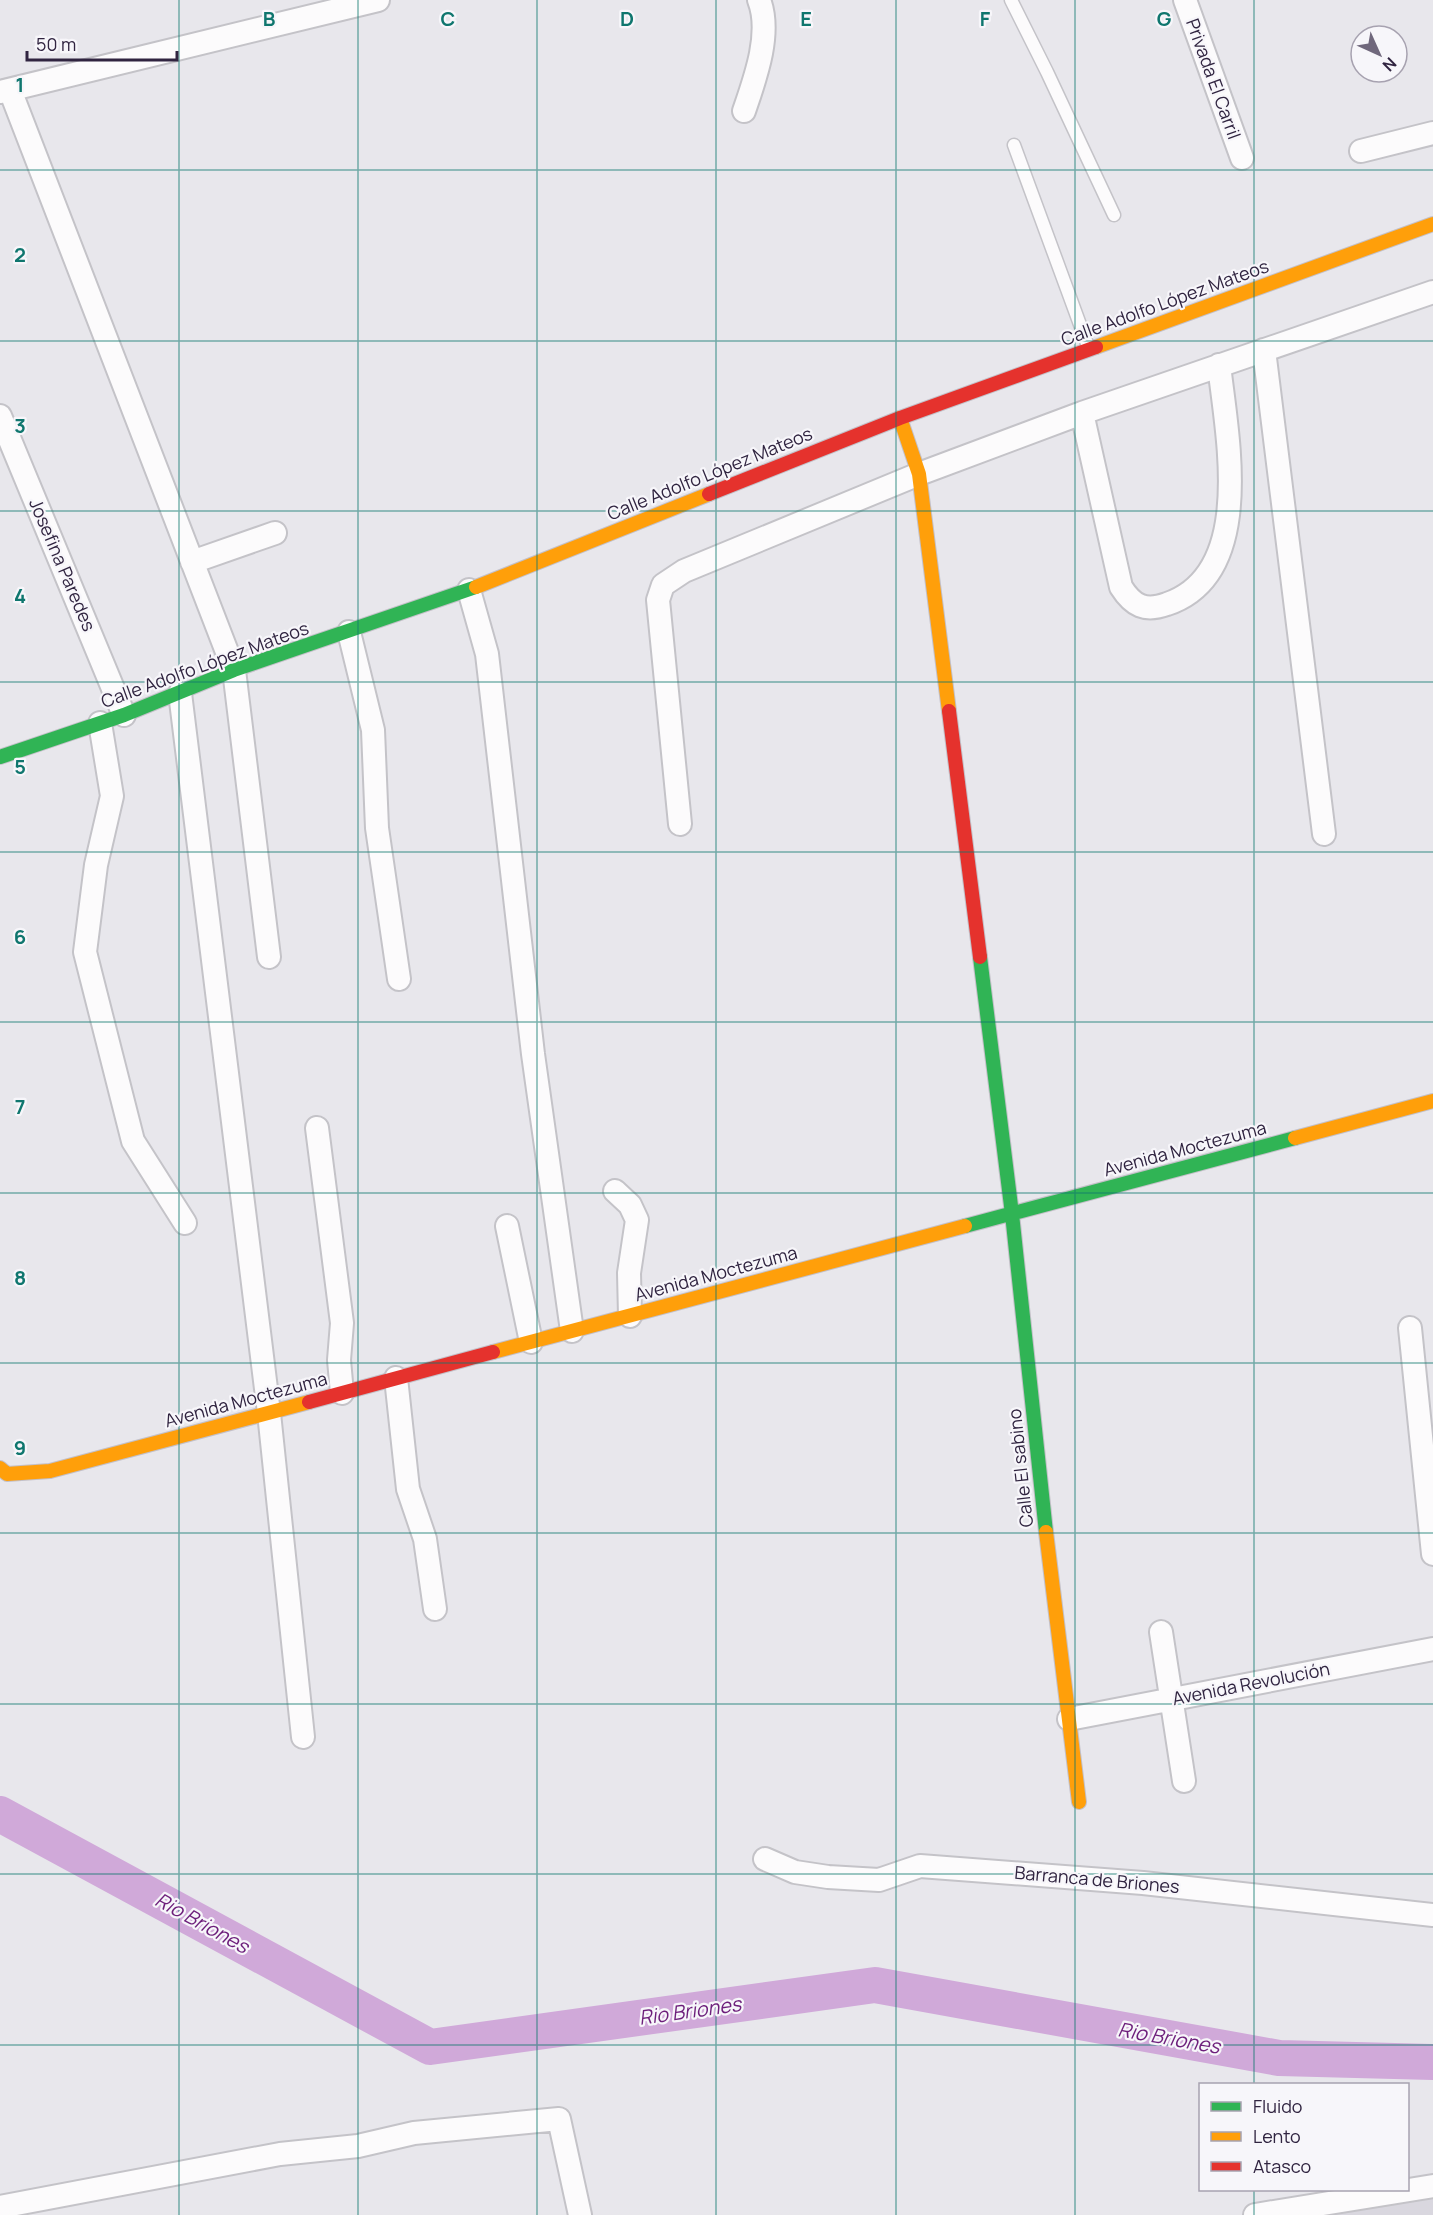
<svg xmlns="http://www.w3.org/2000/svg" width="1433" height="2215" font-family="Manrope,sans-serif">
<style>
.built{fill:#d9d7df}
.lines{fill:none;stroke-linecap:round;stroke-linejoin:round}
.river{stroke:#d0a9d9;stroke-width:36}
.lane-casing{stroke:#c4c3c8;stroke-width:15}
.street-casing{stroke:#c4c3c8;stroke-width:26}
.fast-casing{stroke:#c3c0c8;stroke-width:16}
.slow-casing{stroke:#c3c0c8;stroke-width:16}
.jam-casing{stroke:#c3c0c8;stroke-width:16}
.lane{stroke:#fcfbfc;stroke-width:12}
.street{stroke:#fcfbfc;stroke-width:22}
.fast{stroke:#30b455;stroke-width:14}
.slow{stroke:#ff9f0a;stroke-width:14}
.jam{stroke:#e5322d;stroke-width:14}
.grid{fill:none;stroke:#0f766e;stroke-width:1.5;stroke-opacity:0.55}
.labels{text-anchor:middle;stroke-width:4.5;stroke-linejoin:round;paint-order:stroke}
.street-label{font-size:18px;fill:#302440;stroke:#f7f6fa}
.water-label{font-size:20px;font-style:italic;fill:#6d1f7b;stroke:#f7f6fa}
.grid-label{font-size:20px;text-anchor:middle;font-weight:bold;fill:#0f766e;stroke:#f7f6fa;stroke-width:4.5;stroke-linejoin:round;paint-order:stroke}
</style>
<rect width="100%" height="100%" fill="#e8e7ec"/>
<path class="built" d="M 1433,2194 L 1433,2215 L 1296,2215 Z"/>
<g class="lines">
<path class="river" d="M 0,1814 L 430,2047 L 875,1985 L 1279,2058 L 1433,2062"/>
<defs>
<path id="lane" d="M 1011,0 L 1047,72 L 1114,215
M 1014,145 L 1089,349"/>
<path id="street" d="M 1185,0 L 1242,158
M 10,90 L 234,670 L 269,957
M 0,92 L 378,0
M 744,111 C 755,79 772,33 759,0
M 1361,151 L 1433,133
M 1264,350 L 1324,834
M 1082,413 L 1121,587 C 1133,606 1145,612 1167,604 C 1256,574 1227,436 1219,365
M 0,416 L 124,715
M 192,562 L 275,533
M 469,590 L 487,654 L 533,1054 L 572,1331
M 349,632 L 373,730 L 377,828 L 399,979
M 180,693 L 269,1413 L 303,1737
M 100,723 L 112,796 L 96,865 L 85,952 L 133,1141 L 185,1223
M 680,824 L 658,600 L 663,585 L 684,571 L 919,474 L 1082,413 L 1433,292
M 317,1128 L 342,1323 L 339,1360 L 342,1393
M 615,1191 L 630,1205 L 637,1220 L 629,1273 L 630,1316
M 507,1226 L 531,1342
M 1410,1328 L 1433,1554
M 396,1378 L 408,1489 L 425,1539 L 435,1609
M 1161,1632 L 1184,1781
M 1069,1719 L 1433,1649
M 765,1859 L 795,1872 L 828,1877 L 879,1880 L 920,1866 L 1143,1883 L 1433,1915
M 0,2207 L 280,2154 L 358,2146 L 414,2133 L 559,2119 L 580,2215
M 1255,2215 L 1433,2186"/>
<path id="fast" d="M 0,757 L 124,715 L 234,670 L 476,587
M 980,957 L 1012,1214 L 1046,1532
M 965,1226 L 1295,1138"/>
<path id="slow" d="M 1096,347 L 1433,224
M 900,418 L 919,474 L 949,711
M 476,587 L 709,494
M 1295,1138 L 1433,1101
M 493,1352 L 965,1226
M 0,1468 L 7,1474 L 50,1471 L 309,1402
M 1046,1532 L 1079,1802"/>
<path id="jam" d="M 709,494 L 900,418 L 1096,347
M 949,711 L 980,957
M 309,1402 L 493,1352"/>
</defs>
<use href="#lane" class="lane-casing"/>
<use href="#street" class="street-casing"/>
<use href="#fast" class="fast-casing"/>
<use href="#slow" class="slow-casing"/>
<use href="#jam" class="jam-casing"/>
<use href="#lane" class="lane"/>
<use href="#street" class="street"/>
<use href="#fast" class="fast"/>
<use href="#slow" class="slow"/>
<use href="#jam" class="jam"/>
</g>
<path class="grid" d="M 179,0 L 179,2215M 358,0 L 358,2215M 537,0 L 537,2215M 716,0 L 716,2215M 896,0 L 896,2215M 1075,0 L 1075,2215M 1254,0 L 1254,2084M 0,170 L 1433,170M 0,341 L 1433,341M 0,511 L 1433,511M 0,682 L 1433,682M 0,852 L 1433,852M 0,1022 L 1433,1022M 0,1193 L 1433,1193M 0,1363 L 1433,1363M 0,1533 L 1433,1533M 0,1704 L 1433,1704M 0,1874 L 1433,1874M 0,2045 L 1433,2045M 1254,2190 L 1254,2215"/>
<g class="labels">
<g class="street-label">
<text transform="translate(1213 79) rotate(70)" y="6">Privada El Carril</text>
<text transform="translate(1165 303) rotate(-20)" y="6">Calle Adolfo López Mateos</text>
<text transform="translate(710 474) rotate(-22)" y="6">Calle Adolfo López Mateos</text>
<text transform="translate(62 565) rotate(67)" y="6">Josefina Paredes</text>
<text transform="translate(205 665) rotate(-20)" y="6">Calle Adolfo López Mateos</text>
<text transform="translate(1185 1149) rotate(-15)" y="6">Avenida Moctezuma</text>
<text transform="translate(716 1274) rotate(-15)" y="6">Avenida Moctezuma</text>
<text transform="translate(246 1400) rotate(-15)" y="6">Avenida Moctezuma</text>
<text transform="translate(1021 1468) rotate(-96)" y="6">Calle El sabino</text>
<text transform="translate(1251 1684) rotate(-11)" y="6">Avenida Revolución</text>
<text transform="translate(1097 1880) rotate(5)" y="6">Barranca de Briones</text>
</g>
<g class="water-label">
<text transform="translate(202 1923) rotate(29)" y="7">Rio Briones</text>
<text transform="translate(690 2011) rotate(-8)" y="7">Rio Briones</text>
<text transform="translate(1169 2038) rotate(10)" y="7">Rio Briones</text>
</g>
</g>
<g class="grid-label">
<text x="269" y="26">B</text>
<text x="448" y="26">C</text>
<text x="627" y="26">D</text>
<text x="806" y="26">E</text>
<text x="985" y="26">F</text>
<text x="1164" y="26">G</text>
<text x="20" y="92">1</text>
<text x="20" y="262">2</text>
<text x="20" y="433">3</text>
<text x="20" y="603">4</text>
<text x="20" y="774">5</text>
<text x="20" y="944">6</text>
<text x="20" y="1114">7</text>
<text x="20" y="1285">8</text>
<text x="20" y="1455">9</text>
</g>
<rect x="1199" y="2083" width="210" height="108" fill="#f7f6fa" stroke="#a7a2b0" stroke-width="1.5"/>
<rect x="1211" y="2102" width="30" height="9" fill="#30b455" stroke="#a7a2b0" stroke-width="1.5"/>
<text x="1253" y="2113" font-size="18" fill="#302440">Fluido</text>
<rect x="1211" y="2132" width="30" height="9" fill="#ff9f0a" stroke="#a7a2b0" stroke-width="1.5"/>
<text x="1253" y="2143" font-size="18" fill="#302440">Lento</text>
<rect x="1211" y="2162" width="30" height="9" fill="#e5322d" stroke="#a7a2b0" stroke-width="1.5"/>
<text x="1253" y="2173" font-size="18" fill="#302440">Atasco</text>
<g transform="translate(1379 54) rotate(135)"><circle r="28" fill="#f7f6fa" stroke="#a7a2b0" stroke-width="1.5"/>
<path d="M0-4.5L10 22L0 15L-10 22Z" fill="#70687c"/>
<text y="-9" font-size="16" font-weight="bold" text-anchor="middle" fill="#302440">N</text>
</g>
<path d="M27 51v9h150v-9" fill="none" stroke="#302440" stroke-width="3"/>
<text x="36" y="51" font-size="18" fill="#302440" stroke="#f7f6fa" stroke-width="4.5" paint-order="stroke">50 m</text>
</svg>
